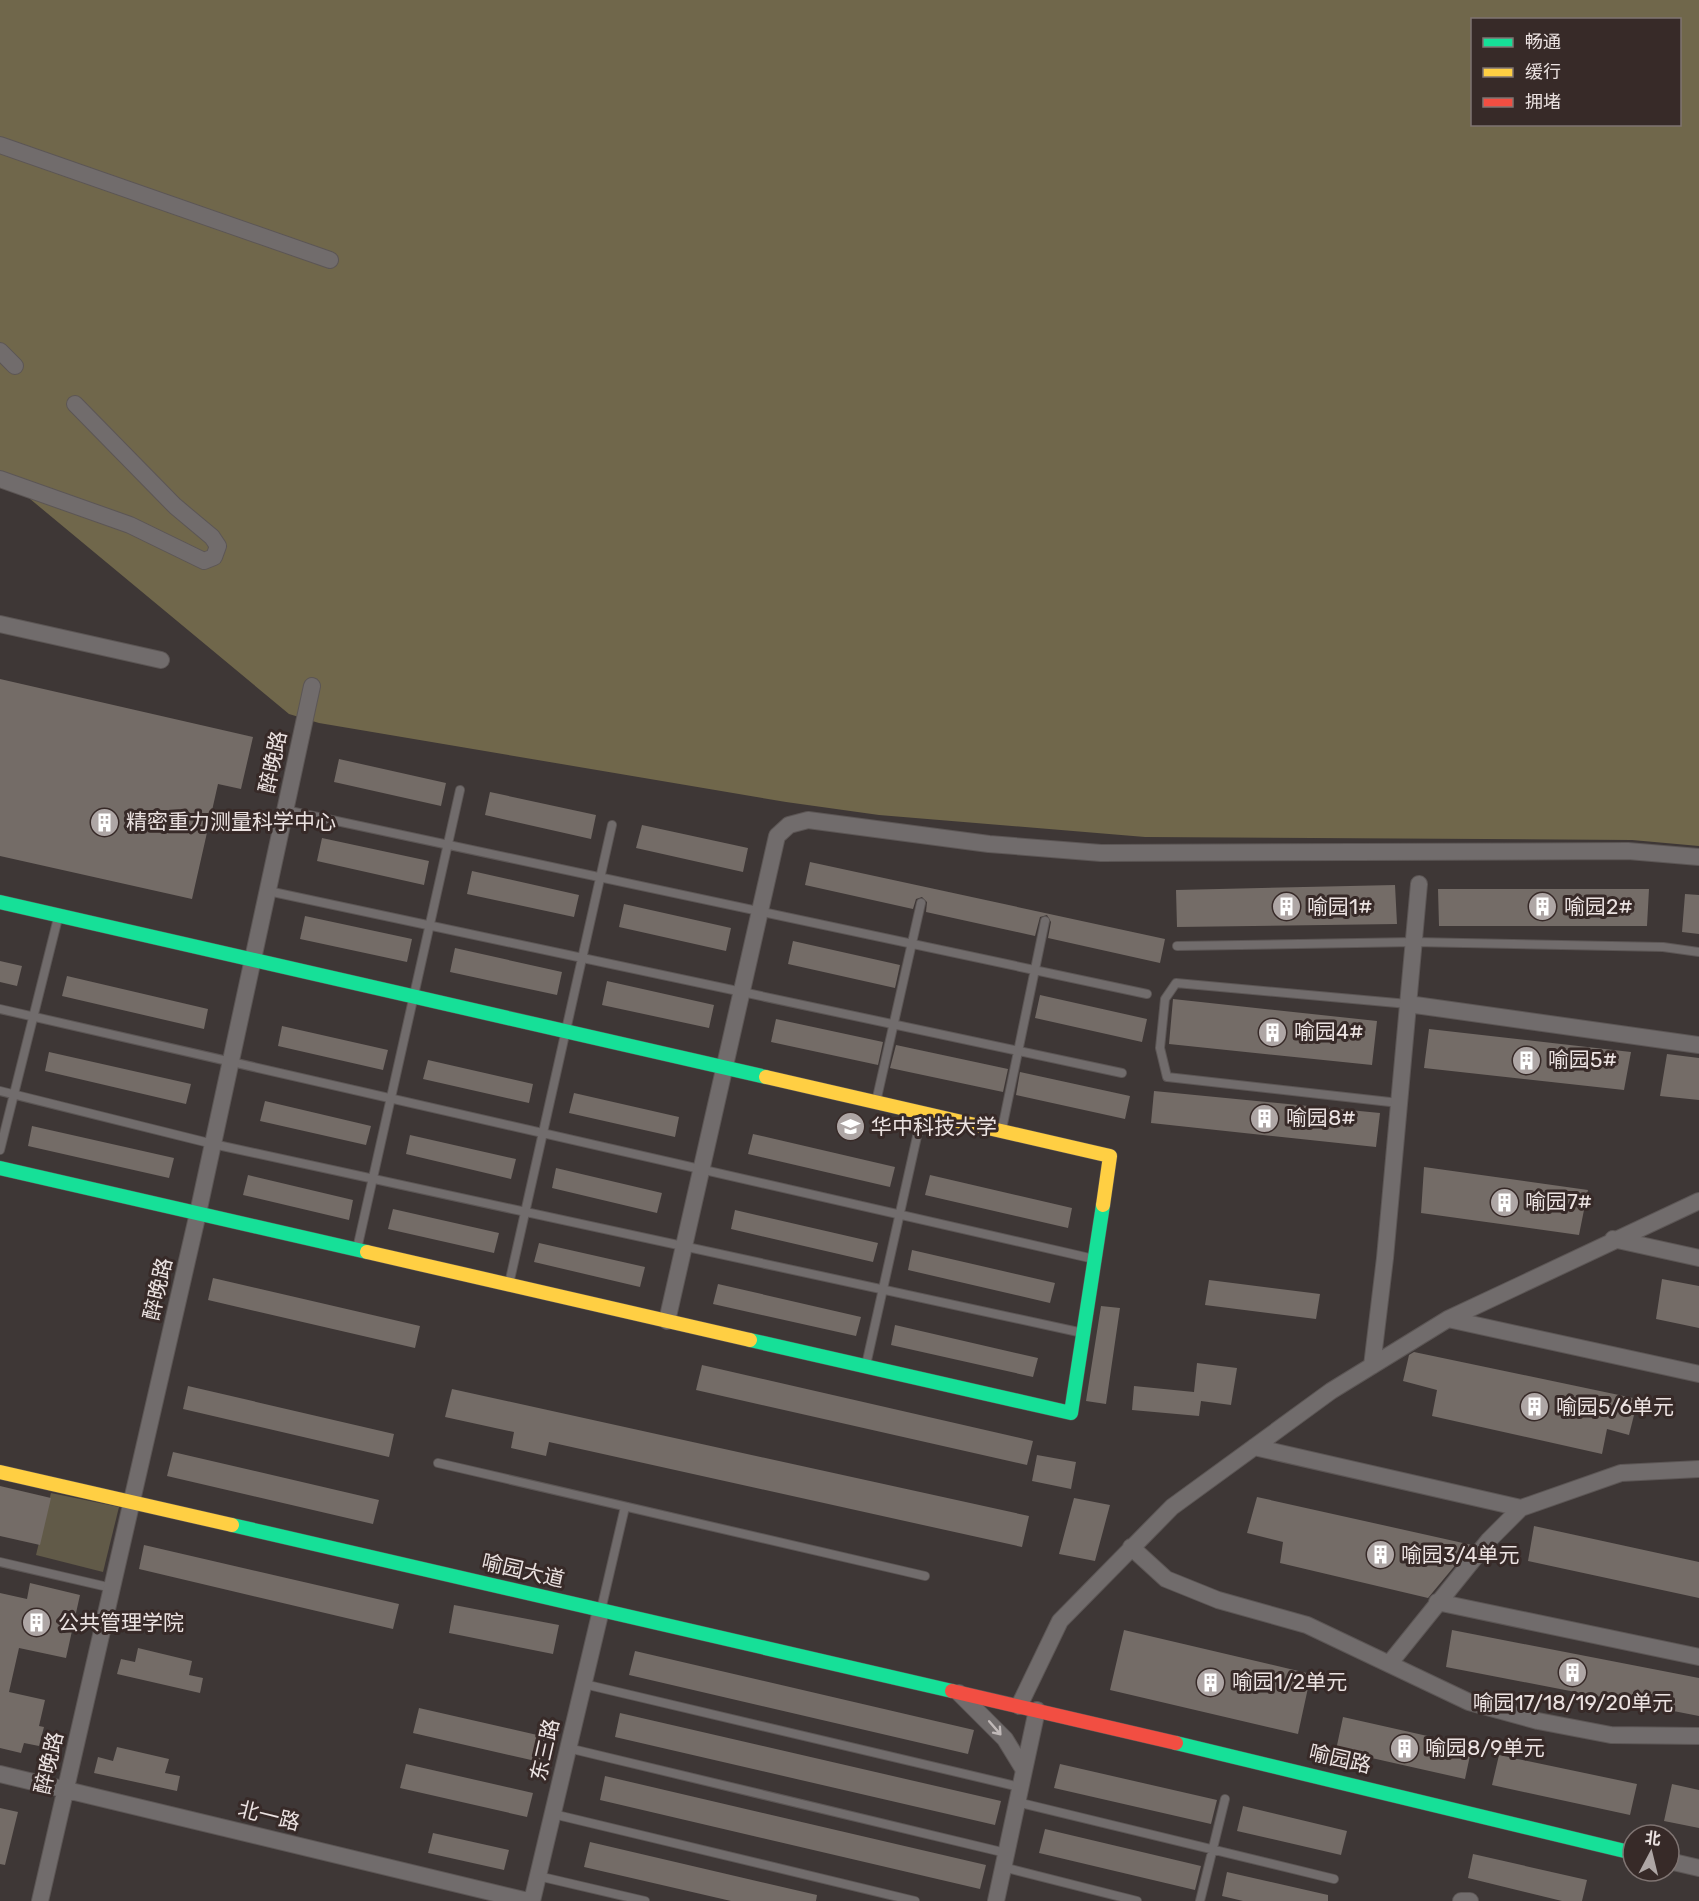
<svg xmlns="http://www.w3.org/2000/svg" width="1699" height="1901" font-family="Rubik,'Noto Sans SC',sans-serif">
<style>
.green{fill:#615a48}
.forest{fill:#70674b;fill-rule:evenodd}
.building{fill:#746c67}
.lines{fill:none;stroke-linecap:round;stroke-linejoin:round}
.lane-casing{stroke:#5c5655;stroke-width:10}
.street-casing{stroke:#5c5655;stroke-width:18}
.fast-casing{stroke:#5c5655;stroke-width:15}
.slow-casing{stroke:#5c5655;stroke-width:15}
.jam-casing{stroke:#5c5655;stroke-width:15}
.lane{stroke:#716c6c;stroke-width:8}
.street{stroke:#716c6c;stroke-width:16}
.fast{stroke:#16e098;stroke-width:14}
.slow{stroke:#ffcf43;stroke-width:14}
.jam{stroke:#f24e42;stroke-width:14}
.oneway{stroke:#c0b9b8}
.labels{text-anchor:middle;stroke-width:6;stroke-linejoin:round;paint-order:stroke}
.street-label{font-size:21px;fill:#ebe2e1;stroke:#372a28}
.poi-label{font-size:21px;fill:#ebe2e1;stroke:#372a28;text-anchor:start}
</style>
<rect width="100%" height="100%" fill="#3e3736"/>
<path class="green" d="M 51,1493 L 119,1507 L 103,1572 L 36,1555 Z"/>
<path class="forest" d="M 0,0 L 1699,0 L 1699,846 L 1632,840 L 1145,837 L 879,815 L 786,802 L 319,723 L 289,714 L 0,474 ZM 1472,20 L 1680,20 L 1680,124 L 1472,124 Z"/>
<path class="building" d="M 0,679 L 253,737 L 241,789 L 218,784 L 192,899 L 0,856 Z
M 339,759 L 446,783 L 441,806 L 334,782 Z
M 490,792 L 596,815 L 591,839 L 485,815 Z
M 642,825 L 748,848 L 743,872 L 636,848 Z
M 322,838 L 429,861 L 424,885 L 317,861 Z
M 810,862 L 1165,939 L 1160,963 L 1048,938 L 1051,922 L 1047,915 L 1040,917 L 1035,936 L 926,912 L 927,902 L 922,897 L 916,899 L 913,909 L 805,885 Z
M 472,871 L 579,895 L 574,917 L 467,894 Z
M 1395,885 L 1397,924 L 1177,927 L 1176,890 Z
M 1438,889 L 1649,889 L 1647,926 L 1439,926 Z
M 1685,894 L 1699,895 L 1699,934 L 1682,932 Z
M 624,904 L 731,928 L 726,951 L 619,927 Z
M 305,916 L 412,939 L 407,962 L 300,939 Z
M 793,941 L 900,965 L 895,988 L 788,964 Z
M 455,948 L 562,972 L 557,995 L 450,972 Z
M 0,961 L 22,966 L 17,986 L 0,982 Z
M 67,976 L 208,1009 L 204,1029 L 62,996 Z
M 607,981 L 714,1005 L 709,1028 L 602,1005 Z
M 1040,995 L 1147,1019 L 1142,1042 L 1035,1018 Z
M 1173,999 L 1377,1021 L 1372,1065 L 1169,1044 Z
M 776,1019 L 883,1042 L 878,1065 L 771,1042 Z
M 282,1026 L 388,1050 L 383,1070 L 278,1046 Z
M 1429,1029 L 1631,1052 L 1624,1090 L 1424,1068 Z
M 896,1045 L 1008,1069 L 1003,1092 L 890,1068 Z
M 49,1052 L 191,1084 L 186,1104 L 45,1071 Z
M 1667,1054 L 1699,1058 L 1699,1100 L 1660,1096 Z
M 428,1060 L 533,1084 L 529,1103 L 423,1079 Z
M 1020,1072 L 1130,1096 L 1125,1119 L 1016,1095 Z
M 1154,1091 L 1380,1113 L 1376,1147 L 1151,1123 Z
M 574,1093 L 679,1117 L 675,1137 L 569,1113 Z
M 265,1101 L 371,1126 L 366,1145 L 260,1121 Z
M 32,1126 L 174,1158 L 169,1178 L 28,1146 Z
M 753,1134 L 895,1167 L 890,1187 L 748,1154 Z
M 410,1135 L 516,1159 L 511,1179 L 406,1154 Z
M 1424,1167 L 1588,1190 L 1579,1235 L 1421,1213 Z
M 556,1168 L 662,1193 L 657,1213 L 552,1188 Z
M 248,1175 L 353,1200 L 349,1220 L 243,1195 Z
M 930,1175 L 1072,1208 L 1068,1228 L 925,1195 Z
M 393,1209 L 499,1233 L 494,1253 L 388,1229 Z
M 735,1210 L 878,1243 L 873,1262 L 731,1229 Z
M 539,1243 L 645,1267 L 640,1287 L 534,1262 Z
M 912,1250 L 1055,1283 L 1050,1303 L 908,1270 Z
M 213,1278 L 420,1326 L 415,1348 L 208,1300 Z
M 1662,1279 L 1699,1286 L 1699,1328 L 1656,1319 Z
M 1209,1280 L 1320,1294 L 1316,1319 L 1205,1305 Z
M 718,1284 L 861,1317 L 856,1336 L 713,1304 Z
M 1101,1306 L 1120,1308 L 1106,1404 L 1086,1401 Z
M 895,1325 L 1038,1358 L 1033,1377 L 891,1345 Z
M 1414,1352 L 1638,1399 L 1629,1435 L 1607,1429 L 1602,1454 L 1432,1416 L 1437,1390 L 1403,1381 L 1409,1355 Z
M 1197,1363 L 1237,1368 L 1231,1405 L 1201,1401 L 1199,1416 L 1132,1410 L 1134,1386 L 1194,1392 Z
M 702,1365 L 1033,1441 L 1027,1465 L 696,1390 Z
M 188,1386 L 394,1434 L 389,1457 L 183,1409 Z
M 452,1389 L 1029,1516 L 1022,1547 L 549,1442 L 546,1456 L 511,1448 L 514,1432 L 445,1417 Z
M 173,1452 L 379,1500 L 373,1524 L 167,1476 Z
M 1037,1455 L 1076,1462 L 1071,1489 L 1032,1481 Z
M 0,1486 L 51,1498 L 40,1545 L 0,1536 Z
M 1257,1497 L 1472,1545 L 1428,1598 L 1280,1563 L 1283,1542 L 1247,1533 Z
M 1074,1498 L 1110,1505 L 1095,1561 L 1059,1554 Z
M 1534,1526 L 1699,1562 L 1699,1598 L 1528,1561 Z
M 144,1545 L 399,1604 L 393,1629 L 139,1569 Z
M 30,1583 L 80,1595 L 66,1658 L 19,1648 L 9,1692 L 45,1700 L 39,1726 L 44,1727 L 39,1746 L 24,1743 L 21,1753 L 0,1748 L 0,1593 L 27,1599 Z
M 454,1605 L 559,1625 L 553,1654 L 449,1633 Z
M 1124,1630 L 1311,1674 L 1298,1734 L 1110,1690 Z
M 1452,1630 L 1699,1678 L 1699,1716 L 1446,1667 Z
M 138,1648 L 192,1661 L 189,1675 L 203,1678 L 200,1693 L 117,1674 L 121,1659 L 135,1662 Z
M 635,1651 L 974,1730 L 968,1754 L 629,1675 Z
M 419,1708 L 546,1737 L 540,1762 L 413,1733 Z
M 620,1713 L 1001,1801 L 995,1825 L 615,1737 Z
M 1343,1717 L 1472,1746 L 1465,1779 L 1336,1750 Z
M 117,1747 L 169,1759 L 165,1773 L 180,1776 L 177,1791 L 94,1773 L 98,1757 L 113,1761 Z
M 1499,1755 L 1637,1784 L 1630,1815 L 1492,1785 Z
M 406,1764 L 533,1793 L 527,1817 L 400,1788 Z
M 1060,1764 L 1217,1800 L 1211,1824 L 1054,1788 Z
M 605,1776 L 986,1865 L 980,1889 L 600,1800 Z
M 1672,1784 L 1699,1790 L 1699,1828 L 1664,1821 Z
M 1243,1806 L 1347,1831 L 1341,1855 L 1237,1831 Z
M 0,1808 L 18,1812 L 5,1865 L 0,1864 Z
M 1045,1829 L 1201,1866 L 1195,1890 L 1039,1853 Z
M 433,1833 L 509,1850 L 504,1870 L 428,1853 Z
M 590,1842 L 817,1895 L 816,1901 L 731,1901 L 584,1867 Z
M 1473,1854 L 1587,1880 L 1582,1901 L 1562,1901 L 1468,1878 Z
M 1227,1872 L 1328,1895 L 1328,1901 L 1243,1901 L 1222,1896 Z"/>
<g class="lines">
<defs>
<path id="lane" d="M 285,810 L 1147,994
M 268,891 L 1122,1073
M 1177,946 L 1414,942 L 1663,947 L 1699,952
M 0,1009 L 1094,1259
M 0,1091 L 213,1144 L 1083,1333
M 876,1102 L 921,903
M 1399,1103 L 1167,1077 L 1160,1048 L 1165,999 L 1176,983 L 1408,1004
M 1002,1129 L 1045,921
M 0,1150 L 58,918
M 357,1249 L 460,790
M 509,1284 L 612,825
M 866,1365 L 922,1114
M 438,1463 L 925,1576
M 0,1562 L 112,1588
M 601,1610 L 625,1507
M 584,1684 L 1020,1787
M 568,1748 L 1006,1853
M 1017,1802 L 1334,1879
M 553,1814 L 915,1901
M 1003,1867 L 1137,1901
M 538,1876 L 645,1901
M 1200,1901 L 1225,1799"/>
<path id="street" d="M 0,145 L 330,260
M 0,351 L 15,366
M 0,479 L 130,525 L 204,561 L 214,557 L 218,546 L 212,537 L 175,506 L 75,404
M 0,624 L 161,660
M 1408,1004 L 1699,1045
M 1613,1239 L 1699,1258
M 1448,1319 L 1699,1374
M 667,1321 L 777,836 L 789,825 L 808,820 L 989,844 L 1101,853 L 1628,851 L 1699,857
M 1372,1366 L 1385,1258 L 1419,884
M 1254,1447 L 1521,1508
M 1131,1547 L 1166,1579 L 1218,1600 L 1307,1625 L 1469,1702 L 1538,1721 L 1611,1735 L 1699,1736
M 1437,1602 L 1699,1657
M 1389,1664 L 1489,1540 L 1521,1508 L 1621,1473 L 1699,1469
M 959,1693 L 1005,1739 L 1024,1770
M 1019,1706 L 1060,1621 L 1172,1507 L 1331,1391 L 1448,1319 L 1699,1201
M 0,1774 L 528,1901
M 1669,1861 L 1699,1868
M 40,1901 L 198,1213 L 312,686
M 532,1901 L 601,1610
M 996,1901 L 1037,1710
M 1461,1901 L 1470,1901"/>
<path id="fast" d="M 0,902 L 766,1077
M 0,1168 L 367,1252
M 750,1340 L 1071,1413 L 1103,1205
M 232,1525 L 952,1691
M 1176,1743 L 1633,1853"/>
<path id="slow" d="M 766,1077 L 1110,1156 L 1103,1205
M 367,1252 L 750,1340
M 0,1472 L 232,1525"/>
<path id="jam" d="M 952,1691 L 1176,1743"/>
</defs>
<use href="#lane" class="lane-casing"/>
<use href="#street" class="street-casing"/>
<use href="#fast" class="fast-casing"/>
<use href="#slow" class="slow-casing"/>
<use href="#jam" class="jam-casing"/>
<use href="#lane" class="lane"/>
<use href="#street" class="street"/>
<use href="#fast" class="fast"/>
<use href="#slow" class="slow"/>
<use href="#jam" class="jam"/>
</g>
<defs><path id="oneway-shaft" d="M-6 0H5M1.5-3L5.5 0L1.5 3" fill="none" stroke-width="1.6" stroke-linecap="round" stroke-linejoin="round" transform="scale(1.5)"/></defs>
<use class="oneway" href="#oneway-shaft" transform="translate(995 1728) rotate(49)"/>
<defs>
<symbol id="building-disc" viewBox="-11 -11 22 22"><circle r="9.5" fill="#aea6a5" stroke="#372a28"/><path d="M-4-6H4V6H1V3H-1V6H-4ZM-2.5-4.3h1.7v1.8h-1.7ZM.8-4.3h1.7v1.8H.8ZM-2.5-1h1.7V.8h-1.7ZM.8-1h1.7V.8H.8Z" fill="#fff"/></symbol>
<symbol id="university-disc" viewBox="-11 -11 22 22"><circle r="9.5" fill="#aea6a5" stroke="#372a28"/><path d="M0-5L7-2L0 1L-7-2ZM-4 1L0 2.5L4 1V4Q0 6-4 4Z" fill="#fff"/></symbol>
</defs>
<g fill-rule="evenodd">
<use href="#building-disc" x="88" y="806" width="33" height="33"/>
<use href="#building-disc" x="1270" y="890" width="33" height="33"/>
<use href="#building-disc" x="1526" y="890" width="33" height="33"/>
<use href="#building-disc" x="1256" y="1016" width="33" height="33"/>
<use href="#building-disc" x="1510" y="1044" width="33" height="33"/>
<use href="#building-disc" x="1248" y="1102" width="33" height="33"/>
<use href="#university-disc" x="834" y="1110" width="33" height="33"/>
<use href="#building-disc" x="1488" y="1186" width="33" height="33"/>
<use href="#building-disc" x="1518" y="1390" width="33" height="33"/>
<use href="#building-disc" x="1364" y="1538" width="33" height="33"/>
<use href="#building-disc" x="20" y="1606" width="33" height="33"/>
<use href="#building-disc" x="1556" y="1656" width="33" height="33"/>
<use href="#building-disc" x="1194" y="1666" width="33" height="33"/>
<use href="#building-disc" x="1388" y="1732" width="33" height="33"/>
</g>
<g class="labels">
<g class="street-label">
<text transform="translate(273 762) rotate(-78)" y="7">醉晚路</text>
<text transform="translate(158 1289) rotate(-77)" y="7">醉晚路</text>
<text transform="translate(523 1571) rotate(13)" y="7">喻园大道</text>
<text transform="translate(545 1750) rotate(-77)" y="7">东三路</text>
<text transform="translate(1340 1759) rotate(13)" y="7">喻园路</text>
<text transform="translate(49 1763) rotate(-77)" y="7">醉晚路</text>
<text transform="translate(269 1816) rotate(14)" y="7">北一路</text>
</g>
<g class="poi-label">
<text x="126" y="829">精密重力测量科学中心</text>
<text x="1307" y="914">喻园1#</text>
<text x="1564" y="914">喻园2#</text>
<text x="1294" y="1039">喻园4#</text>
<text x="1548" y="1067">喻园5#</text>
<text x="1286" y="1125">喻园8#</text>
<text x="871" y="1134">华中科技大学</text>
<text x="1525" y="1209">喻园7#</text>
<text x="1556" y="1414">喻园5/6单元</text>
<text x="1401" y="1562">喻园3/4单元</text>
<text x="58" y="1630">公共管理学院</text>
<text x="1232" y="1689">喻园1/2单元</text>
<text x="1573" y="1710" text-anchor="middle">喻园17/18/19/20单元</text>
<text x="1425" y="1755">喻园8/9单元</text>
</g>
</g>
<rect x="1471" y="18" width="210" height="108" fill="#372a28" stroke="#7f7472" stroke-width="1.5"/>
<rect x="1483" y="38" width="30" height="9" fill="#16e098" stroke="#7f7472" stroke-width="1.5"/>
<text x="1525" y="48" font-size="18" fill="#ebe2e1">畅通</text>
<rect x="1483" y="68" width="30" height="9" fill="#ffcf43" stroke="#7f7472" stroke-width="1.5"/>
<text x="1525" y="78" font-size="18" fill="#ebe2e1">缓行</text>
<rect x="1483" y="98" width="30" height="9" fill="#f24e42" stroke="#7f7472" stroke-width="1.5"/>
<text x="1525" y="108" font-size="18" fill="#ebe2e1">拥堵</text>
<g transform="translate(1651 1853) rotate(7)"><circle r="28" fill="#372a28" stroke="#7f7472" stroke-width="1.5"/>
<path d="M0-4.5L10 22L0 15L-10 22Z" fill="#aea6a5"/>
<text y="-9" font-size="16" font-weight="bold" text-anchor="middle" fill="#ebe2e1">北</text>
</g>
</svg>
